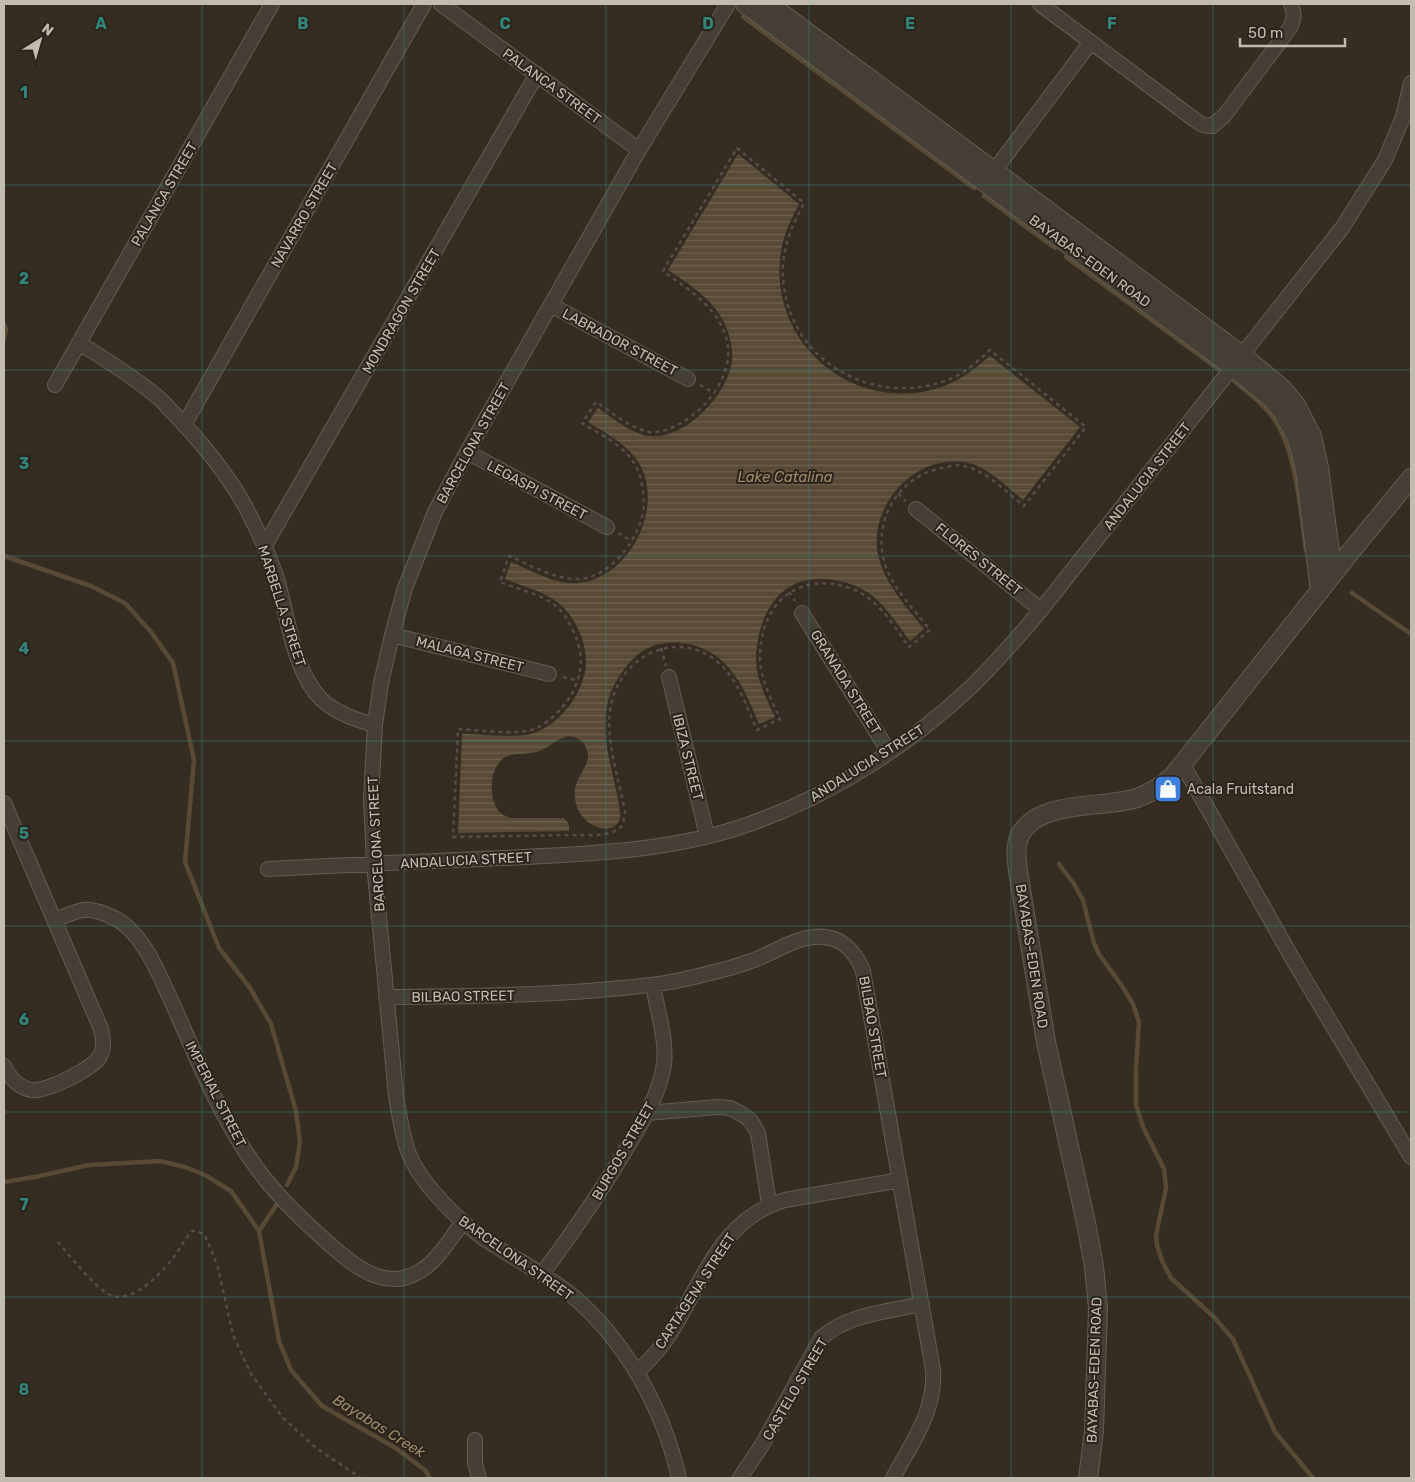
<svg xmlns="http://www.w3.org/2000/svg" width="1415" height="1482" font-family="Rubik,sans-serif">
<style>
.water{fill:url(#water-rules)}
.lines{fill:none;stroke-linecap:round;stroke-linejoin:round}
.stream{stroke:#594a35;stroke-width:4.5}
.minor-casing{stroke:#635d52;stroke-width:16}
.tertiary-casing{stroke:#635d52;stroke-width:20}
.path{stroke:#5a4a48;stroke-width:2.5;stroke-dasharray:4 4;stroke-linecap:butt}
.minor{stroke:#463f35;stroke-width:14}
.tertiary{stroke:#463f35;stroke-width:18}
.grid{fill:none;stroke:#33847b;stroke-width:1;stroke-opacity:0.55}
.labels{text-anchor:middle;stroke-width:4;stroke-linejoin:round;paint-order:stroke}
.street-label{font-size:14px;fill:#c2bbaf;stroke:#2a241b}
.poi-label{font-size:14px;fill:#c2bbaf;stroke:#2a241b;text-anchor:start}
.water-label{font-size:15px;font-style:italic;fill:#9f896b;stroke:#2a241b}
.grid-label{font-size:16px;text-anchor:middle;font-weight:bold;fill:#33847b;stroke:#2a241b;stroke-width:4;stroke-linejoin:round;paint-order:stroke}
</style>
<defs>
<pattern id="water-rules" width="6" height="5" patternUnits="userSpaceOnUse" patternTransform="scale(1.25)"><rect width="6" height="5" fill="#594a35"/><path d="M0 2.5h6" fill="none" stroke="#6f6250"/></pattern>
</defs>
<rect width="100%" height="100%" fill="#352d22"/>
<path class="water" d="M 738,154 L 799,204 C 792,218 785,231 782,246 C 764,335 844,411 932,390 C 955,384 973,371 990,356 L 1080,427 L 1023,500 C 1006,486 985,464 963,462 C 911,455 866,510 879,559 C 887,586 907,608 924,629 L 910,641 C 897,624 885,604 867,592 C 859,586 848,583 839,581 C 786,569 759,607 756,655 C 755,677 766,698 775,717 L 759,724 C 751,705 743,684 729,668 C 710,645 674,635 646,649 C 632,657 622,671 614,685 C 607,699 605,714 605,729 C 606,753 614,776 618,800 C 619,806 621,813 620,818 C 619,822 616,826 613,827 C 607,830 597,828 591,824 C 577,816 571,797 577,782 C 583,768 594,759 584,744 C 582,741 579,739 575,737 C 561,733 550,748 537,752 C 533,753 527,753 522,754 C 516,754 510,754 504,758 C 490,767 488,796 498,810 C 501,814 505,816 510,818 L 564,818 L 569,824 L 569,831 L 458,833 L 462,734 C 481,734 517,739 534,733 C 561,724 585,691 586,663 C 587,642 574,614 557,602 C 543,591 522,586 505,579 L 511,562 C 531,570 557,586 579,583 C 629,578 664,509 640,465 C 629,445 607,434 588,422 L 598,408 C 613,418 632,435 651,436 C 686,439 727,395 732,362 C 733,352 731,340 728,332 C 719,303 692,286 668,270 Z"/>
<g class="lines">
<path class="stream" d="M 743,17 L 974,188
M 984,196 L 1055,248
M 1066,257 L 1218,369
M 4,324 L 6,329 L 4,339
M 1234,381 C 1248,393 1264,404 1274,419 C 1297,453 1300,510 1306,550
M 4,556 L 91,586 L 125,603 L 151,632 L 173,663 L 194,760 L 185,862 L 219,948 L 250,988 L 271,1024 L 296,1111 L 300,1142 L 296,1167 L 287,1185
M 1352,593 L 1411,634
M 1059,864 L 1074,884 L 1083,900 L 1094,943 L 1099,954 L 1122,986 L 1133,1004 L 1139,1022 L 1136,1068 L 1136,1105 L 1143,1127 L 1164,1169 L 1166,1188 L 1156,1235 L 1157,1245 L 1162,1261 L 1171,1278 L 1214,1317 L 1233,1339 L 1275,1432 L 1313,1478
M 4,1182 L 35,1177 L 89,1165 L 160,1161 L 185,1167 L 205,1175 L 231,1191 L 259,1231
M 277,1204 L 259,1231 L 279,1341 L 291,1370 L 322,1406 L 394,1447 L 425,1470 L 430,1478"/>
<defs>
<path id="minor" d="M 441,4 L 639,150
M 1040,4 L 1195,120 L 1203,125 L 1212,126 L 1224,116 L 1290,28 C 1294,19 1295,13 1291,4
M 988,179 L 1091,42
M 551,305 L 688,379
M 79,343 C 107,360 135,378 160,399 C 167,406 174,414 181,421 C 205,447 228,475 245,506 C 257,529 269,554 277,579 C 288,617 293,670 321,699 C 335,713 356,720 375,725
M 55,385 L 272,4
M 184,425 L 424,4
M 467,452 L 607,527
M 916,509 L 1041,610
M 264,547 L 537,74
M 802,613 L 889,752
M 392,635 L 549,674
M 669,677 L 707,836
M 1183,765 L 1295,963 L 1411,1157
M 4,803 L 101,1029 C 103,1038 105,1047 100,1056 C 93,1069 46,1092 32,1090 C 18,1088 10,1078 4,1066
M 268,869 C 346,865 425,861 503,858 C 586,854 673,852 752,823 C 832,795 911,744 972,686 C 997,662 1019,636 1041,610 L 1342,228 L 1385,160 L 1403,117 L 1411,83
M 54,920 C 63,917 73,912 83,910 C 95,908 115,917 125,925 C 146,942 159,974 170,998 C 185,1031 199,1065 215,1098 C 229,1125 244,1152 262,1175 C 281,1200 305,1222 328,1243 C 360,1271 394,1298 433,1261 C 444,1250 453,1235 463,1222
M 386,997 C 461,996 536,996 610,989 C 635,987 660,985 685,979 C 707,974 730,969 751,961 C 772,954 792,939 814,937 C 839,934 855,950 863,971 L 933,1370 C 936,1411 911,1444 893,1478
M 647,1113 L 718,1107 L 730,1108 L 740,1113 L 751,1121 L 758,1133 L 769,1204
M 542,1274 C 573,1232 603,1189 629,1144 C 644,1119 660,1093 664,1064 C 667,1039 657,1010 653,985
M 637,1372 C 648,1362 657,1352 666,1340 C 701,1288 718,1219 785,1200 L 900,1180
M 475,1440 L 475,1463 L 479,1478
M 679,1478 C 663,1408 625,1339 569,1293 C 542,1272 511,1257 483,1238 C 464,1224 446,1207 431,1189 C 422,1178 414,1167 409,1154 C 402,1135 399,1114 396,1095 L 374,864 L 371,799 L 375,725 L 381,683 L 392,635 L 405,588 L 435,512 L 467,452 L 639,150 L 728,4
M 740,1478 L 762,1445 L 821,1338 C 848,1314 887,1312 922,1304"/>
<path id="tertiary" d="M 745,4 L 1233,367 L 1272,399 L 1284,414 L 1298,441 L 1305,470 L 1320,591
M 769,4 L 1242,355 L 1283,389 L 1296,405 L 1312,436 L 1319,468 L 1333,574
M 1088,1478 L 1094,1431 L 1097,1339 L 1098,1308 L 1094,1266 L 1086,1223 L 1046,1042 L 1019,877 C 1017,864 1014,848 1020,835 C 1039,799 1103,809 1137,798 C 1151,793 1162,786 1173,776 L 1352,550 L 1411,478"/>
</defs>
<use href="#minor" class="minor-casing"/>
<use href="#tertiary" class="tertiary-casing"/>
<path class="path" d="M 737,148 L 804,203 C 793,224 784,243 783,267 C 780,356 871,411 950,379 C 965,373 978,361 990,350 L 1086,427 L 1024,506 C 1006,492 987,471 964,466 C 956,464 946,467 938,469 C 899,478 875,518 883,557 C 889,585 913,608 930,630 L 909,647 C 896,629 883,607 864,595 C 857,590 847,587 839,585 C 790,575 760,610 760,658 C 760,679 772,700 780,719 L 757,730 C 748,710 740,686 725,669 C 684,624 617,653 610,711 C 606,744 619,779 625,812 C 624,820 623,828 615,831 C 603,837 578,835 565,835 C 528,836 490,836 453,837 L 458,729 C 479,730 511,735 531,730 C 542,727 551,719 559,711 C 580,688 588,659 573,631 C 569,621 564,613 556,606 C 541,594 518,589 500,582 L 509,556 C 530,565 554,579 577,579 C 611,579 641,537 644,506 C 644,494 642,479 637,469 C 628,447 601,435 582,423 L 596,402 C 613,413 630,428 649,432 C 660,434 672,428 681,423 C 711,406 739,367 724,331 C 712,303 686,288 663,271 Z
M 700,385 L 714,393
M 898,494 L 906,501
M 618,533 L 632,541
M 789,592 L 795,601
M 661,648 L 666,666
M 563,677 L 578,681
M 58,1242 C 68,1254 99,1293 113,1296 C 134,1301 157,1277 170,1262 C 178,1252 184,1240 192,1231 L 198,1231 L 205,1236 L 212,1252 L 218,1268 L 233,1335 L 251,1374 L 283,1418 L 316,1448 L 361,1478"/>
<use href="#minor" class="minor"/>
<use href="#tertiary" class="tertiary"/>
</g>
<path class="grid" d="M 202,4 L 202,1478M 404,4 L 404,1478M 606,4 L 606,1478M 809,4 L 809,1478M 1011,4 L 1011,1478M 1213,4 L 1213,1478M 4,185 L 1411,185M 4,370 L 1411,370M 4,556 L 1411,556M 4,741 L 1411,741M 4,926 L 1411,926M 4,1112 L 1411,1112M 4,1297 L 1411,1297"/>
<defs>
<symbol id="shop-square" viewBox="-11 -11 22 22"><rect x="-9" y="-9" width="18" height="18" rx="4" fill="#3f7fe0" stroke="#2a241b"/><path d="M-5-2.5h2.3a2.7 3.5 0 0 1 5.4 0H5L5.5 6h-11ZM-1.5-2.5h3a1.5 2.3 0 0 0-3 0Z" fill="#fff"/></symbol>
</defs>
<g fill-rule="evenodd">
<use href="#shop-square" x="1152" y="773" width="32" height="32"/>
</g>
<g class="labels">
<g class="street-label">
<text transform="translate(552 86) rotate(36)" y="5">PALANCA STREET</text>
<text transform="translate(164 194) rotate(-60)" y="5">PALANCA STREET</text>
<text transform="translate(304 215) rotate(-60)" y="5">NAVARRO STREET</text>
<text transform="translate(1090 261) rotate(36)" y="5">BAYABAS-EDEN ROAD</text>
<text transform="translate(401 311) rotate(-60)" y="5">MONDRAGON STREET</text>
<text transform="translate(620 342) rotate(28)" y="5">LABRADOR STREET</text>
<text transform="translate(473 443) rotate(-61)" y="5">BARCELONA STREET</text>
<text transform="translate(1147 476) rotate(-52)" y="5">ANDALUCIA STREET</text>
<text transform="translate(537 490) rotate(28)" y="5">LEGASPI STREET</text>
<text transform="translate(979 559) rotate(39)" y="5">FLORES STREET</text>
<text transform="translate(282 606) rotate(72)" y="5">MARBELLA STREET</text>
<text transform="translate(470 654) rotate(14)" y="5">MALAGA STREET</text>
<text transform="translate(846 682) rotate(58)" y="5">GRANADA STREET</text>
<text transform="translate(688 757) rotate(76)" y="5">IBIZA STREET</text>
<text transform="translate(867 763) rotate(-32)" y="5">ANDALUCIA STREET</text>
<text transform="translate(376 844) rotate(-93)" y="5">BARCELONA STREET</text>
<text transform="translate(466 860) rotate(-3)" y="5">ANDALUCIA STREET</text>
<text transform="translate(1032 956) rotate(81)" y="5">BAYABAS-EDEN ROAD</text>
<text transform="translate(463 996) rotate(-1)" y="5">BILBAO STREET</text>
<text transform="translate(873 1027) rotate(80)" y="5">BILBAO STREET</text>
<text transform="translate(216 1094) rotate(63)" y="5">IMPERIAL STREET</text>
<text transform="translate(623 1151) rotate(-60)" y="5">BURGOS STREET</text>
<text transform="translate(516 1258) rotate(35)" y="5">BARCELONA STREET</text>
<text transform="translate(695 1291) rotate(-57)" y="5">CARTAGENA STREET</text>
<text transform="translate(1094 1370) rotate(-88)" y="5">BAYABAS-EDEN ROAD</text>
<text transform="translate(795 1389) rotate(-60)" y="5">CASTELO STREET</text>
</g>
<g class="poi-label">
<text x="1187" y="794">Acala Fruitstand</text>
</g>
<g class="water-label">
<text x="785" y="482">Lake Catalina</text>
<text transform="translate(379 1426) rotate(32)" y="5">Bayabas Creek</text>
</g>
</g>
<g class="grid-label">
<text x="101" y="29">A</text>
<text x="303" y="29">B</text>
<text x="505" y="29">C</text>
<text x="708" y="29">D</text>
<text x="910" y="29">E</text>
<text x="1112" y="29">F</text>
<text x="24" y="98">1</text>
<text x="24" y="284">2</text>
<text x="24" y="469">3</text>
<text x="24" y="654">4</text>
<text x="24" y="839">5</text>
<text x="24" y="1025">6</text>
<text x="24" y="1210">7</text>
<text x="24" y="1395">8</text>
</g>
<rect width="1415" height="1482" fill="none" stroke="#c2bbaf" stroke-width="10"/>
<g transform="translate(40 40) rotate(37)" stroke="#2a241b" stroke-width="4" paint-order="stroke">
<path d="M0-4L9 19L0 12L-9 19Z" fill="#c2bbaf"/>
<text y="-8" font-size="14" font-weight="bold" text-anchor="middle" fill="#c2bbaf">N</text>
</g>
<path d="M1240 38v8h105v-8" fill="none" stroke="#c2bbaf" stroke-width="2.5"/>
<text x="1248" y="38" font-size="15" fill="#c2bbaf" stroke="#2a241b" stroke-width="4" paint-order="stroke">50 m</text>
</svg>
